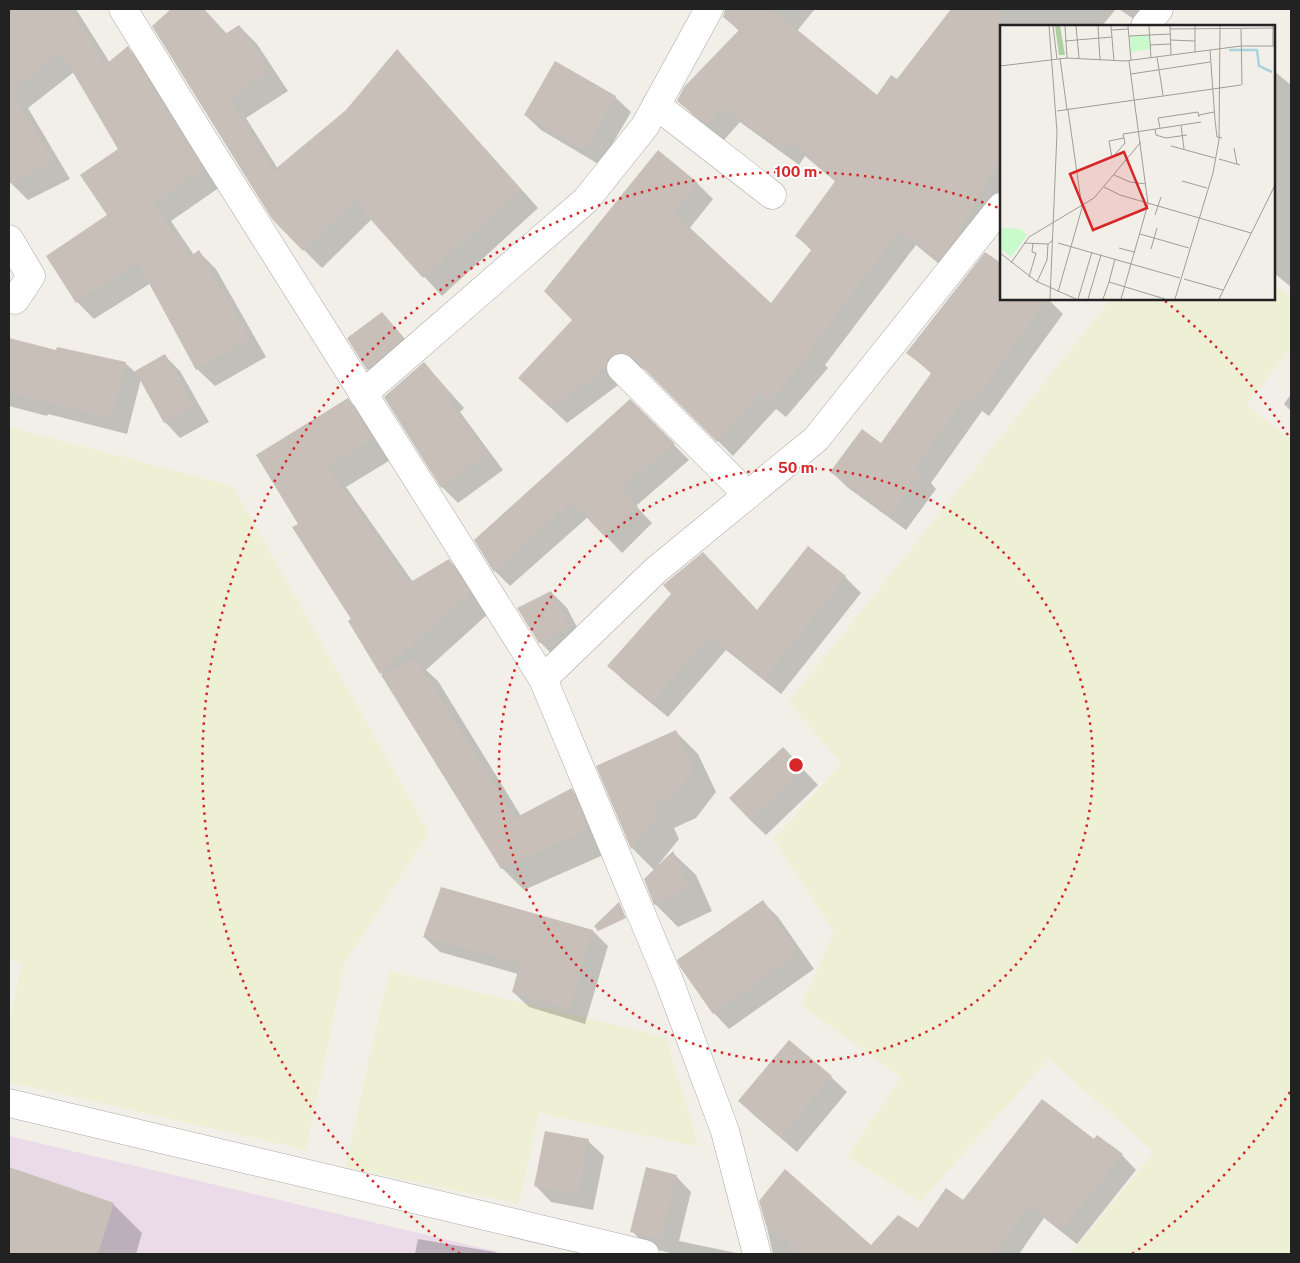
<svg xmlns="http://www.w3.org/2000/svg" width="1300" height="1263" font-family="'Public Sans',sans-serif">
<style>
.industrial{fill:#ebdbe8}
.farmland{fill:#eef0d5}
.shadow{fill:#0003}
.building{fill:#c7bfb8}
.lines{fill:none;stroke-linecap:round;stroke-linejoin:round}
.street-casing{stroke:#a9a9a9;stroke-width:29}
.street{stroke:#fff;stroke-width:28}
.ring{fill:none;stroke:#d62828;stroke-width:2.5;stroke-dasharray:2.5 5}
.inset-river{fill:none;stroke:#aad3df;stroke-width:2.5}
.inset-road{fill:none;stroke:#9f9d99;stroke-width:1}
.view{fill:#d62828;fill-opacity:0.15;stroke:#d62828;stroke-width:2.5}
.inset-edge{fill:none;stroke:#222;stroke-width:2.5}
.centre{fill:#d62828;stroke:#fff;stroke-width:2.5}
.ring-label{font-size:15px;text-anchor:middle;font-weight:bold;fill:#d62828;stroke:#fff;stroke-width:4;stroke-linejoin:round;paint-order:stroke}
</style>
<rect width="100%" height="100%" fill="#f2efe9"/>
<path class="industrial" d="M 9,1136 L 507,1254 L 9,1254 Z"/>
<path class="farmland" d="M 1274,283 L 1291,298 L 1291,348 L 1247,405 L 1291,440 L 1291,1254 L 1070,1254 L 1154,1152 L 1049,1059 L 920,1202 L 847,1156 L 901,1078 L 801,1005 L 834,933 L 774,839 L 841,763 L 788,702 L 1111,299 L 1274,299 Z
M 9,427 L 233,486 L 429,833 L 345,962 L 306,1150 L 9,1082 L 9,1022 L 22,963 L 9,960 Z
M 389,971 L 666,1037 L 699,1147 L 539,1113 L 519,1204 L 345,1167 Z"/>
<path class="shadow" d="M 9,9 L 76,9 L 110,63 L 128,48 L 145,65 L 220,187 L 171,221 L 194,255 L 199,252 L 216,269 L 266,357 L 215,386 L 197,369 L 151,283 L 94,319 L 77,302 L 109,215 L 119,149 L 74,72 L 28,108 L 70,179 L 28,200 L 11,183 L 9,179 Z
M 173,9 L 204,9 L 227,34 L 239,26 L 257,44 L 288,91 L 246,118 L 278,169 L 347,111 L 397,51 L 414,69 L 538,208 L 442,296 L 372,219 L 322,268 L 273,219 L 153,26 Z
M 726,9 L 815,9 L 797,31 L 878,97 L 897,81 L 953,9 L 1116,9 L 1102,26 L 1001,26 L 1001,200 L 954,276 L 916,245 L 825,365 L 828,368 L 786,417 L 776,409 L 733,456 L 649,372 L 642,368 L 633,368 L 621,383 L 567,423 L 535,393 L 659,152 L 698,184 L 713,199 L 689,229 L 771,305 L 812,251 L 797,236 L 836,182 L 805,156 L 799,165 L 740,122 L 724,140 L 694,116 L 678,100 L 739,31 L 724,16 Z
M 1119,9 L 1148,9 L 1138,22 Z
M 1274,71 L 1291,85 L 1291,287 L 1274,273 Z
M 615,97 L 631,112 L 600,165 L 541,130 L 525,115 Z
M 986,253 L 1001,265 L 1001,299 L 1048,299 L 1063,314 L 989,416 L 982,411 L 931,483 L 936,489 L 906,530 L 847,487 L 832,472 L 882,445 L 932,374 L 908,353 Z
M 382,313 L 418,354 L 383,384 L 368,369 Z
M 9,340 L 57,351 L 125,363 L 135,372 L 165,356 L 180,371 L 209,422 L 180,438 L 165,422 L 141,379 L 127,434 L 48,414 L 47,416 L 9,406 Z
M 424,363 L 464,408 L 460,412 L 503,470 L 458,503 L 442,487 L 385,397 Z
M 1291,394 L 1291,411 L 1284,404 Z
M 348,400 L 367,419 L 392,459 L 346,487 L 413,582 L 449,560 L 468,580 L 489,613 L 426,670 L 438,681 L 521,816 L 571,789 L 593,811 L 610,852 L 524,890 L 502,868 L 350,622 L 353,620 L 300,524 Z
M 630,401 L 689,460 L 636,506 L 652,523 L 622,553 L 588,517 L 510,586 L 495,571 Z
M 808,548 L 845,577 L 861,593 L 781,694 L 726,650 L 668,717 L 624,681 L 609,666 L 758,612 Z
M 551,592 L 567,608 L 585,643 L 555,657 L 540,642 Z
M 675,731 L 698,754 L 716,792 L 696,818 L 674,828 L 679,839 L 659,864 L 660,865 L 673,853 L 696,875 L 712,911 L 678,927 L 655,904 L 655,871 L 632,848 L 598,767 Z
M 799,765 L 818,785 L 766,835 L 750,820 Z
M 763,902 L 778,917 L 814,969 L 729,1029 L 714,1013 Z
M 593,931 L 608,946 L 585,1024 L 529,1007 L 513,992 L 518,974 L 440,952 L 424,937 Z
M 789,1042 L 831,1077 L 847,1092 L 797,1152 L 755,1116 L 739,1101 Z
M 1098,1136 L 1122,1155 L 1136,1170 L 1077,1244 L 1044,1218 L 1019,1254 L 773,1254 L 761,1201 L 871,1247 L 919,1230 L 964,1202 L 1094,1141 Z
M 588,1141 L 604,1156 L 593,1210 L 551,1202 L 536,1186 Z
M 9,1169 L 113,1204 L 142,1233 L 136,1254 L 9,1254 Z
M 676,1176 L 691,1192 L 679,1241 L 741,1254 L 670,1254 L 670,1253 L 647,1247 L 632,1231 Z
M 418,1239 L 495,1252 L 497,1254 L 415,1254 Z"/>
<path class="building" d="M 9,9 L 71,9 L 105,65 L 128,46 L 204,169 L 154,204 L 191,256 L 199,250 L 250,339 L 196,370 L 138,263 L 76,303 L 46,256 L 107,215 L 80,175 L 118,149 L 61,52 L 11,91 L 54,161 L 9,184 Z
M 171,9 L 204,9 L 225,34 L 239,25 L 271,72 L 229,99 L 274,170 L 346,110 L 397,49 L 521,190 L 423,278 L 354,201 L 303,251 L 272,219 L 152,26 Z
M 725,9 L 772,9 L 877,95 L 891,75 L 897,79 L 951,9 L 1001,9 L 1001,159 L 958,232 L 960,233 L 938,261 L 900,231 L 810,349 L 813,352 L 769,402 L 760,394 L 717,442 L 632,357 L 625,353 L 617,353 L 610,357 L 606,364 L 606,368 L 551,408 L 518,378 L 572,320 L 544,291 L 658,150 L 698,183 L 674,213 L 771,303 L 812,249 L 795,236 L 836,180 L 789,142 L 783,150 L 724,108 L 707,125 L 677,101 L 684,87 L 739,30 L 723,17 Z
M 555,61 L 616,96 L 585,150 L 524,115 Z
M 985,252 L 1001,263 L 1001,299 L 1048,299 L 973,402 L 966,397 L 915,468 L 922,472 L 890,516 L 830,472 L 862,429 L 881,443 L 932,372 L 906,353 Z
M 382,312 L 404,338 L 367,370 L 347,338 Z
M 9,338 L 56,350 L 57,347 L 126,362 L 112,419 L 9,393 Z
M 165,354 L 194,406 L 164,423 L 135,371 Z
M 424,362 L 449,392 L 445,396 L 488,454 L 441,488 L 384,397 Z
M 348,398 L 373,439 L 328,467 L 409,583 L 449,559 L 470,593 L 380,674 L 348,621 L 351,619 L 292,527 L 298,524 L 256,455 Z
M 630,399 L 675,444 L 621,489 L 638,507 L 606,538 L 572,502 L 494,572 L 474,540 Z
M 808,546 L 846,576 L 765,679 L 710,636 L 652,702 L 607,666 L 671,594 L 663,585 L 703,552 L 757,610 Z
M 551,591 L 570,627 L 539,643 L 517,608 Z
M 416,658 L 515,818 L 572,788 L 589,830 L 501,869 L 381,675 Z
M 676,730 L 694,769 L 673,795 L 652,805 L 657,816 L 631,849 L 596,766 Z
M 783,747 L 804,769 L 750,820 L 729,798 Z
M 673,851 L 690,888 L 654,905 L 644,879 Z
M 441,887 L 593,930 L 570,1009 L 512,992 L 520,964 L 423,937 Z
M 763,900 L 799,953 L 713,1014 L 680,967 L 677,960 Z
M 619,902 L 626,918 L 598,931 L 594,926 Z
M 789,1040 L 832,1076 L 781,1137 L 738,1101 Z
M 1042,1099 L 1094,1139 L 1097,1135 L 1123,1154 L 1061,1231 L 1029,1205 L 995,1254 L 799,1254 L 766,1225 L 759,1201 L 785,1169 L 871,1245 L 898,1215 L 918,1228 L 946,1188 L 963,1200 Z
M 545,1131 L 589,1139 L 578,1195 L 534,1186 Z
M 9,1167 L 114,1203 L 98,1254 L 9,1254 Z
M 646,1167 L 677,1175 L 661,1239 L 630,1232 Z"/>
<g class="lines">
<defs>
<path id="street" d="M 123,9 L 205,142 L 543,679 L 668,978 L 725,1131 L 757,1254
M 1145,26 L 1159,9
M 656,105 L 772,195
M 9,239 L 31,276 L 15,300 L 9,298
M 621,368 L 748,495
M 363,394 L 586,200 L 645,126 L 709,9
M 543,679 L 656,570 L 816,439 L 1001,207
M 9,1103 L 645,1254"/>
</defs>
<use href="#street" class="street-casing"/>
<use href="#street" class="street"/>
</g>
<g class="ring">
<circle cx="796" cy="765" r="297"/>
<path d="M1290 1092A593 593 0 0 1 1132 1254M460 1254A593 593 0 0 1 999 208M1165 301A593 593 0 0 1 1290 438"/>
</g>
<g transform="translate(1000 25)">
<rect width="275" height="275" fill="#f2efe9"/>
<path d="M 55,1 L 60,1 L 65,30 L 59,30 Z" fill="#add19e"/>
<path d="M 149,10 L 150,24 L 131,27 L 130,11 ZM 0,203 L 21,204 L 27,210 L 11,232 L 0,223 Z" fill="#c8facc"/>
<path class="inset-river" d="M 229,25 L 257,25 L 259,41 L 272,47"/>
<path class="inset-road" d="M 49,1 L 57,107 L 50,274M 53,1 L 57,34M 65,1 L 67,33M 76,1 L 79,33M 98,1 L 100,35M 111,1 L 114,36M 128,1 L 131,35M 149,1 L 151,33M 170,1 L 171,30M 195,1 L 195,27M 170,4 L 275,3M 241,4 L 242,60M 112,5 L 128,4M 129,11 L 170,9M 170,15 L 195,16M 65,16 L 112,12M 150,20 L 170,19M 273,21 L 273,1M 210,25 L 215,95 L 217,112 L 222,113M 157,32 L 163,70M 60,33 L 67,85M 0,41 L 67,33 L 125,36 L 241,21 L 275,21M 131,49 L 210,37M 57,86 L 241,60M 199,90 L 214,87M 181,100 L 184,124M 160,103 L 158,93 L 198,87 L 199,92M 155,104 L 156,110 L 166,113 L 187,110M 124,113 L 109,116 L 112,133 L 125,118 L 123,109 L 201,97M 171,121 L 215,133M 234,123 L 237,139M 219,134 L 240,140M 114,150 L 130,157 L 146,159M 182,156 L 207,163M 104,162 L 120,170 L 251,208M 155,190 L 161,172M 140,209 L 189,223M 24,218 L 48,219 L 53,215M 58,218 L 180,253M 119,223 L 134,227M 151,224 L 157,203M 0,228 L 36,256 L 76,274M 115,234 L 109,257 L 165,274M 11,238 L 29,212 L 94,173 L 141,117M 29,252 L 36,228 L 32,227 L 33,218M 184,254 L 223,265M 37,257 L 47,235 L 48,219M 58,267 L 82,183 L 68,85M 78,274 L 92,227M 88,274 L 101,230M 103,274 L 109,257M 121,274 L 148,179 L 129,36M 175,274 L 213,148 L 219,115 L 220,1M 219,274 L 275,160"/>
<path class="view" d="M 124,127 L 147,183 L 93,205 L 70,149 Z"/>
<rect width="275" height="275" class="inset-edge"/>
</g>
<circle cx="796" cy="765" r="8" class="centre"/>
<g class="ring-label">
<text x="796" y="177">100 m</text>
<text x="796" y="473">50 m</text>
</g>
<rect width="1300" height="1263" fill="none" stroke="#222222" stroke-width="20"/>
</svg>
